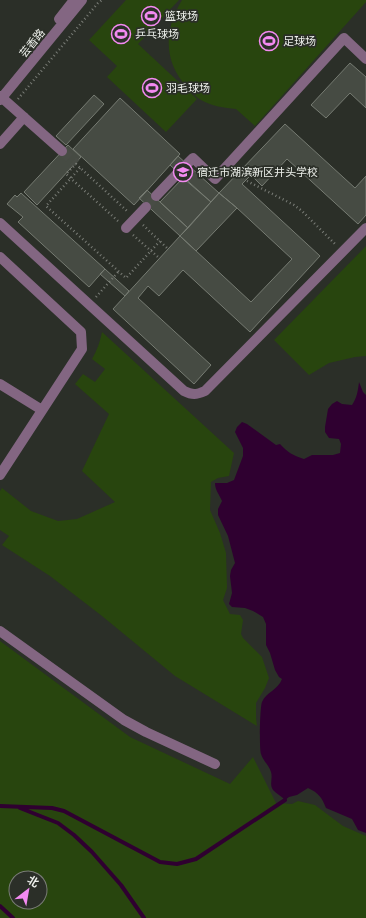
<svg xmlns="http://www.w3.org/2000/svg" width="366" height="918" font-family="'DejaVu Sans','Noto Sans SC',sans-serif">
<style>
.green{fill:#28450e;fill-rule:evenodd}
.water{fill:#2f0030}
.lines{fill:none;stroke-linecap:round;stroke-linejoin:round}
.stream{stroke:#2f0030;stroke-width:4}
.building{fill:#464b43;stroke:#767b72}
.minor-tunnel{stroke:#484c45;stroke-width:10;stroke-dasharray:10 5;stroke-linecap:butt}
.path{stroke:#7a7d77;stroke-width:2.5;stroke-dasharray:1 3;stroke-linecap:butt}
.minor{stroke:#836682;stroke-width:10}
.labels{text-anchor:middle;stroke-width:3.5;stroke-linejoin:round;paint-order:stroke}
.poi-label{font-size:11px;fill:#edf0eb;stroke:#2b2f28;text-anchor:start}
.street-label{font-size:11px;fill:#edf0eb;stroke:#2b2f28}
</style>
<rect width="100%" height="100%" fill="#2b2f28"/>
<path class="green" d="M 126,0 L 179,0 L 138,44 L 197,99 L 166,132 L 107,77 L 117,66 L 89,40 Z
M 182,0 L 366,0 L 366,2 L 255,126 L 236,109 C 225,108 211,106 201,100 C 196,97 191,92 187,87 C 163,62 164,29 182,0 Z
M 366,246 L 366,356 L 355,357 L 329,363 L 309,375 L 274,340 Z
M 102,332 L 234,453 L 229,476 L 218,478 L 211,482 L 210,510 L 220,533 L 226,553 L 227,588 L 223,600 L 230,614 L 240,615 L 243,620 L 241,634 L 243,638 L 262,657 L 269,678 L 265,688 L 256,703 L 256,718 L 257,726 L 175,676 L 102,616 L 50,576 L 2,545 L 9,536 L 0,530 L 0,491 L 2,488 L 31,511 L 58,521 L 77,519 L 115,502 L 82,471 L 109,414 L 75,384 L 83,374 L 95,382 L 105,369 L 92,359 C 97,350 100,342 102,332 Z
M 0,641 L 130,737 L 230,784 L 253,757 L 276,803 L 292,804 L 298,801 L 315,805 L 343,826 L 366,836 L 366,918 L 0,918 ZM 16,878 L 40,878 L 40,902 L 16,902 Z"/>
<path class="water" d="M 359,382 L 363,392 L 366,395 L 366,833 L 358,830 L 352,819 L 326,808 C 322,798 319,793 308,788 L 297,795 L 289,797 L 285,800 C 282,797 276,793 273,790 C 269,784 273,779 271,772 C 269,765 263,761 261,754 C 259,748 260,706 262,702 C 266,692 278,690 282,679 L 279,677 L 275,670 L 270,653 L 266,645 L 266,624 L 263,617 L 253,611 L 245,608 L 232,607 L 229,604 L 232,593 L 230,576 L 231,570 L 235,563 L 228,536 L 218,515 L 218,509 L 222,501 C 219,494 215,490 215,483 L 227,483 L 234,480 L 243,456 L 243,448 L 235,432 L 237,427 L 242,422 L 247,424 L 276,445 L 280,444 C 287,452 294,456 304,459 L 312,455 L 333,455 L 340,453 L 341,444 L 339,439 L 329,438 L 325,432 L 325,427 L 328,409 L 332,404 L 337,401 L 342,404 L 352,405 C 357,398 358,390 359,382 Z"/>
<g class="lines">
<path class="stream" d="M 0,806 L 52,808 L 64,811 L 160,862 L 177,864 L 196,859 L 285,800
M 20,808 L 58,823 L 74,835 L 92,852 L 121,885 L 144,918
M 0,906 L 13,918"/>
</g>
<path class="building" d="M 350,63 L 366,77 L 366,108 L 350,93 L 326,118 L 311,105 Z
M 94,95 L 104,104 L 66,145 L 56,136 Z
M 120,98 L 180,154 L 134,205 L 73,149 Z
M 285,124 L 355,188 L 366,176 L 366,215 L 358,224 L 287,159 L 262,186 L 251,175 L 242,184 L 320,256 L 250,332 L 183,270 L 159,296 L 148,286 L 138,298 L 211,365 L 194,384 L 113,309 L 180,236 L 251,302 L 292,259 L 237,208 L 219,193 Z
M 68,145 L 81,157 L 37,205 L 24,192 Z
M 178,156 L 219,193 L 211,202 L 170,165 Z
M 183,178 L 211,202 L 188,228 L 160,202 Z
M 147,190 L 188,228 L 180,236 L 139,198 Z
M 21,193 L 105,269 L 89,287 L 18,222 L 23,217 L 7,204 L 15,195 L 17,197 Z
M 219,193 L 237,208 L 196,251 L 180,236 Z
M 105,269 L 129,291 L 125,296 L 100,274 Z"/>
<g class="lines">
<path class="minor-tunnel" d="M 62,151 L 76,164
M 177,174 L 188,163
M 146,207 L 156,196"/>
<path class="path" d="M 18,99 L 98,3 L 102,0
M 80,168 L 46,206 L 126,278 L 160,241
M 247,181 L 294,205 L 302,211 L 335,244
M 118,221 L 66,174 L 76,164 L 127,211
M 143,225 L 167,248
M 133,235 L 158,257
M 96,297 L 119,271"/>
<path class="minor" d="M 59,19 L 74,0
M 0,96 L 62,151
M 0,100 L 82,0
M 0,144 L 24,117
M 188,163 L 193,158 L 215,179 L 344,38 L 366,59
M 156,196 L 177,174
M 0,223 L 184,391 C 192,395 196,395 205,391 L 366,228
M 126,228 L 146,207
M 0,257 L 81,332 L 82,349 L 0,475
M 0,384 L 42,410
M 0,631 L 124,720 L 146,732 L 215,764"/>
</g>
<defs>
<symbol id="stadium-ring" viewBox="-11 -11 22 22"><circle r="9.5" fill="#2b2f28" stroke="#f38af1" stroke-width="1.5"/><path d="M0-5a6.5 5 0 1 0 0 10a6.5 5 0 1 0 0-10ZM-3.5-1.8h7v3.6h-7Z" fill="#f38af1"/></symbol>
<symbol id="school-ring" viewBox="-11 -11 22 22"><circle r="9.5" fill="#2b2f28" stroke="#f38af1" stroke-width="1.5"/><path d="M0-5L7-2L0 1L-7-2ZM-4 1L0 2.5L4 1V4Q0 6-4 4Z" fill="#f38af1"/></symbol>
</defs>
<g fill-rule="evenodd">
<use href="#stadium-ring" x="140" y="5" width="22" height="22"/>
<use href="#stadium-ring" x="110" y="23" width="22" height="22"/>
<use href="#stadium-ring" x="258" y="30" width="22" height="22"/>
<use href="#stadium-ring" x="141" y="77" width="22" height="22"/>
<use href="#school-ring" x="172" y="161" width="22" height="22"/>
</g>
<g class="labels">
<g class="poi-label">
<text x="165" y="20">篮球场</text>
<text x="135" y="38">乒乓球场</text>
<text x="283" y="45">足球场</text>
<text x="166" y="92">羽毛球场</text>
<text x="197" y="176">宿迁市湖滨新区井头学校</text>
</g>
<g class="street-label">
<text transform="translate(32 43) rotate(-51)" y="4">芸香路</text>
</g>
</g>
<g transform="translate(28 890) rotate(31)"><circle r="19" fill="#2b2f28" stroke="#797c76"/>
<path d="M0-3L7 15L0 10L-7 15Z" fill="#f38af1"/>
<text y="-6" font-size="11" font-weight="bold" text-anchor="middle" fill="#edf0eb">北</text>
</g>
</svg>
